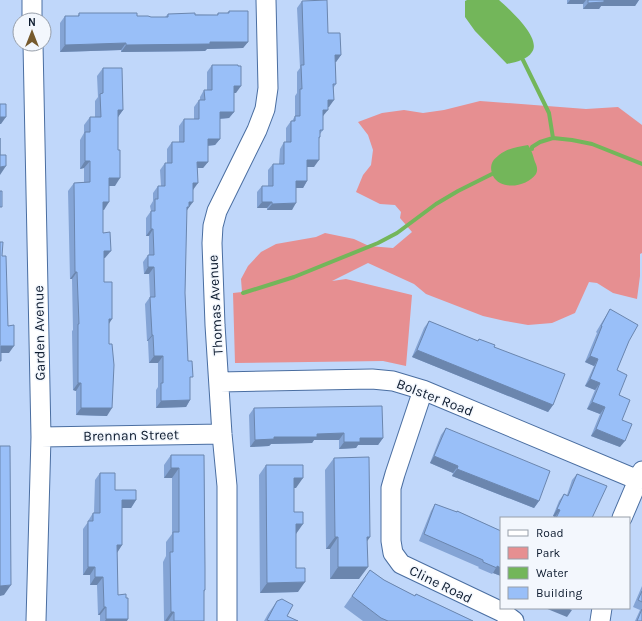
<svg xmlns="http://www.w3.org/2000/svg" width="642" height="621" font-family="Karla,sans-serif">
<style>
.green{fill:#e68f91}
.water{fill:#73b65a}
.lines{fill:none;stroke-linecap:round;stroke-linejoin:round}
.stream{stroke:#73b65a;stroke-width:4}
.minor-casing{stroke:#4a6ea1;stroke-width:21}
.minor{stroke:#fff;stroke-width:19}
.wall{fill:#84a4d5}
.shaded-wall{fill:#6b86ae}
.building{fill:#99bff8;stroke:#6b86ae}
.labels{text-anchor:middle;stroke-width:3;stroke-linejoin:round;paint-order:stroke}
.street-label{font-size:14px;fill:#0c1a2e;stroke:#f3f7fd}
</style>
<rect width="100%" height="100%" fill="#c0d7fa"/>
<path class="green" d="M 480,101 L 586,109 L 618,107 L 642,125 L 642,253 L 640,254 L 640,276 L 637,299 L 613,293 L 597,283 L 589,282 L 575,313 L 552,323 L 528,325 L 505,321 L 483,316 L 426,294 L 414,284 L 368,263 L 332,281 L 346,279 L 412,295 L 406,366 L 383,361 L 235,363 L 233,293 L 242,292 L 241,279 L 248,266 L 261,252 L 276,244 L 316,237 L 325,233 L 354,239 L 369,246 L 393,248 L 412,232 L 400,218 L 401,212 L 395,205 L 380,204 L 356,192 L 363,175 L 371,165 L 373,150 L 368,135 L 358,122 L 382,113 L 404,110 L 423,113 L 444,110 Z"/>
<path class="water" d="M 467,0 L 499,0 C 509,9 542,38 532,52 C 527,60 516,62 507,64 L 475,31 L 465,17 L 465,1 Z
M 528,145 C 532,150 533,156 535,162 C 537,166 538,170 536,174 C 527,187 501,191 493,176 C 491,172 490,166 493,161 C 494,159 497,157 499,155 C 508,148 517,147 528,145 Z"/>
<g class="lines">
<path class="stream" d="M 523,60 L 549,113 L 553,138
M 532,149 L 532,147 L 540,142 L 553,138 L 572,140 L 592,144 L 642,164
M 243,293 L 294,277 L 378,243 L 397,233 L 436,204 L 458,191 L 492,174"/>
<defs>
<path id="minor" d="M 32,0 L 32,20
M 33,44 L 41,437 L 36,621
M 220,382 L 372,379 L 393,381 L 423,390 L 638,480
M 423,390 L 395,474 L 391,488 L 391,541 L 393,553 L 401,564 L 502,612 L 514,621
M 41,437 L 222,434
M 622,518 L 642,471
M 227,621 L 227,486 L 222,434 L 215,325 L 212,243 L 213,226 L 217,211 L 257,130 L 265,109 L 268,88 L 266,0
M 600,621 L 602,608"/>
</defs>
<use href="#minor" class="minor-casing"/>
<use href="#minor" class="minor"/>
</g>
<path class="wall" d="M 567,0 L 639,0 L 635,6 L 601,6 L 599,9 L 583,9 L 583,4 L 567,4 Z
M 302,1 L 328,33 L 341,55 L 336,62 L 335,62 L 336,84 L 334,87 L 329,107 L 328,107 L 323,116 L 323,130 L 320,134 L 320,137 L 319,139 L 314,167 L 307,167 L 307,181 L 303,188 L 296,188 L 292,210 L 267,210 L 267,208 L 257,208 L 257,192 L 262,186 L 268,186 L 268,170 L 273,164 L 279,164 L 280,149 L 284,142 L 286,142 L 286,128 L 291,121 L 292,121 L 295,116 L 295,96 L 297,93 L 297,72 L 300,68 L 297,8 Z
M 229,11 L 248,42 L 243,48 L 207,49 L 205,51 L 121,52 L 121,50 L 60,52 L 60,23 L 65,16 L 78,16 L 79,13 L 137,16 L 151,17 L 165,17 L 168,14 L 217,15 L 218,13 L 227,13 Z
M 212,65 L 236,93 L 234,93 L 234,112 L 229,118 L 220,119 L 220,139 L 215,145 L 208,146 L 208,162 L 203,168 L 197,168 L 188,209 L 186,210 L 185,293 L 188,361 L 190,381 L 190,400 L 186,407 L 156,408 L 156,390 L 158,387 L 158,363 L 149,363 L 148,341 L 147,341 L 145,304 L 150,297 L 149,274 L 144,274 L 143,262 L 148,255 L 149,255 L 149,236 L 146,236 L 146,218 L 151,211 L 150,206 L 153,201 L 153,193 L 158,186 L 161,186 L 160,170 L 165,163 L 167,163 L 167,149 L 172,142 L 179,142 L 179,126 L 184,119 L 194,119 L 194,107 L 199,100 L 200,100 L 200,97 L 204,90 L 207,90 L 207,72 Z
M 103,68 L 123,110 L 118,117 L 115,186 L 109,186 L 104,210 L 103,210 L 103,233 L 105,258 L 104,258 L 104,282 L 109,324 L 107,416 L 76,415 L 76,391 L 73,390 L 72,331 L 73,330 L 72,279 L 70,279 L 68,191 L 74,183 L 84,182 L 84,168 L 80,169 L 80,140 L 84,133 L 84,125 L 90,117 L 95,117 L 95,101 L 98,97 L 97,76 Z
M 610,309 L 629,341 L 617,370 L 622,420 L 620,447 L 591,436 L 600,414 L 587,409 L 595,390 L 585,386 L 594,366 L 585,362 L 597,333 L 596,332 Z
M 429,321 L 478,341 L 479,339 L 494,347 L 553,405 L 548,412 L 412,357 L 424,328 Z
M 254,408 L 383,438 L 378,445 L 358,445 L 356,448 L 339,449 L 339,440 L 314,440 L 312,443 L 271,444 L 269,446 L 250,447 L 249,415 Z
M 446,428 L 539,501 L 534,508 L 452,476 L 453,473 L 430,463 L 441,435 Z
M 171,455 L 204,455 L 205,590 L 204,592 L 204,621 L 164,621 L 163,562 L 166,556 L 166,542 L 172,534 L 172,478 L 164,478 L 164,465 Z
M 334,458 L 367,541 L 359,579 L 330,579 L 330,549 L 326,549 L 325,470 Z
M 266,465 L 296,488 L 294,488 L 294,512 L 296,534 L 296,568 L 298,592 L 260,593 L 259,475 Z
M 100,473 L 115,490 L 136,500 L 131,508 L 122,508 L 122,545 L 117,552 L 118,595 L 127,621 L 100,621 L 100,615 L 98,615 L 97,585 L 90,585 L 90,575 L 83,575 L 83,529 L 88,522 L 88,521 L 93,513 L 94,513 L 95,480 Z
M 577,474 L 592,518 L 554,518 L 555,517 L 553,516 L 559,501 L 564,494 L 567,495 L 572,480 Z
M 435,504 L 456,512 L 457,511 L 501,531 L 501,576 L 493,573 L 492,574 L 478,568 L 479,567 L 419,541 L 431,511 Z
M 370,570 L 384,580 L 415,596 L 416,594 L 473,621 L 363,621 L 344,607 Z
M 642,586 L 642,621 L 635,621 L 640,610 L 633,607 Z
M 277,601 L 287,616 L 298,621 L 264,621 L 268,614 Z"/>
<path class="shaded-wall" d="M 570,0 L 586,0 L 583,4 L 567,4 Z
M 603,0 L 639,0 L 635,6 L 601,6 L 599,9 L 583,9 L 588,3 Z
M 210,42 L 248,42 L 243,48 L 207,49 L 205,51 L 121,52 L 126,45 Z
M 126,43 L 121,50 L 60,52 L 65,45 Z
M 335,55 L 341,55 L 336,62 L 330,62 Z
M 234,86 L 241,86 L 236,93 L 229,93 Z
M 328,100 L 334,100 L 329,107 L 323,107 Z
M 118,110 L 123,110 L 118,117 Z
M 323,110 L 328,110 L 323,116 L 318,116 Z
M 220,112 L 234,112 L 229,118 L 215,119 Z
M 0,117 L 6,117 L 1,124 L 0,124 Z
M 208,139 L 220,139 L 215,145 L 203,146 Z
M 307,160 L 319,160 L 314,167 L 302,167 Z
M 85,161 L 90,161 L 84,168 L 80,169 Z
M 197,162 L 208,162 L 203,168 L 193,168 Z
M 6,166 L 0,175 L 0,167 Z
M 109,178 L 120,178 L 115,186 L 103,186 Z
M 296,181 L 307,181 L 303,188 L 291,188 Z
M 193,183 L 198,183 L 193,190 Z
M 103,202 L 109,202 L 104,210 L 97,210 Z
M 189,202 L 193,202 L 184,214 Z
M 262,202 L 272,202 L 267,208 L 257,208 Z
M 296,203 L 292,210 L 267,210 L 272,204 Z
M 151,229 L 153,229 L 149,236 L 146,236 Z
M 104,251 L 111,251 L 105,258 L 98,258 Z
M 148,267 L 154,267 L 149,274 L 144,274 Z
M 75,272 L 77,272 L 72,279 L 70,279 Z
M 109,319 L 112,319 L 107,327 Z
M 152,335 L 153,335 L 148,341 L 147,341 Z
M 1,346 L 14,346 L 9,353 L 0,353 Z
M 417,350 L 553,405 L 548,412 L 412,357 Z
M 154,356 L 163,356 L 158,363 L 149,363 Z
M 590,356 L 598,359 L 594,366 L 585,362 Z
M 590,379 L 600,383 L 595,390 L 585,386 Z
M 78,383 L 81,383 L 76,391 L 73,390 Z
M 190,400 L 186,407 L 156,408 L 161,401 Z
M 592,402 L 605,407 L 600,414 L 587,409 Z
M 81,408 L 112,408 L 107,416 L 76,415 Z
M 596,429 L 625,441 L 620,447 L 591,436 Z
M 344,433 L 339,440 L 314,440 L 312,443 L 271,444 L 269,446 L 250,447 L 255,440 L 274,437 L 317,434 Z
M 360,438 L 383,438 L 378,445 L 358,445 L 356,448 L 339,449 L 344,442 Z
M 434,456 L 458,466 L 453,473 L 430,463 Z
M 171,468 L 179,468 L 172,478 L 164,478 Z
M 457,469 L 539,501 L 534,508 L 452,476 Z
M 294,478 L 303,478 L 296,488 L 287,488 Z
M 122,500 L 136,500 L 131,508 L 116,508 Z
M 557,509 L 560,510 L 555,517 L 553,516 Z
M 296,524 L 303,524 L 296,534 Z
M 335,537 L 338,537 L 330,549 L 326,549 Z
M 367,537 L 370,537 L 362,549 Z
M 117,545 L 122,545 L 117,553 Z
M 497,566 L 501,568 L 501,576 L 493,573 Z
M 88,567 L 95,567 L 90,575 L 83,575 Z
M 338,567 L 368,567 L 359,579 L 330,579 Z
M 95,577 L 103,577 L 97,585 L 90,585 Z
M 305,582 L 298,592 L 260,593 L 267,583 Z
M 11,585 L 4,595 L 0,596 L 0,586 Z
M 104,607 L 106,607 L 100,615 L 98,615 Z
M 545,608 L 567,608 L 572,610 L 567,617 Z
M 171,612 L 174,612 L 168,621 L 165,621 Z
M 106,619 L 128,619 L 127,621 L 105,621 Z"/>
<path class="building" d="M 327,0 L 328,33 L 340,33 L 341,55 L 335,55 L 336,84 L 333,84 L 334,100 L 328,100 L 328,110 L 323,110 L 323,130 L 320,130 L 320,137 L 319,137 L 319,160 L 307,160 L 307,181 L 296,181 L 296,203 L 272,204 L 272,202 L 262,202 L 262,186 L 273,186 L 273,164 L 284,164 L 284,142 L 291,142 L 291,121 L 295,121 L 295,116 L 300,116 L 300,89 L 302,89 L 301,65 L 304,65 L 302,1 Z
M 588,0 L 604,0 L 604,2 L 588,3 Z
M 229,11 L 248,11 L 248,42 L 210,42 L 210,44 L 126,45 L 126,43 L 65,45 L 65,16 L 79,16 L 79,13 L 137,13 L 137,16 L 148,16 L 151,17 L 168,17 L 168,14 L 195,13 L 195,15 L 218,15 L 218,13 L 229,13 Z
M 212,65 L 238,65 L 238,66 L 241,66 L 241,86 L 234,86 L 234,112 L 220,112 L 220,139 L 208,139 L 208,162 L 197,162 L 198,183 L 193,183 L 193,202 L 189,202 L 189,207 L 187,207 L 185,293 L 188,361 L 192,361 L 193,377 L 190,377 L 190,400 L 161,401 L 161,383 L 163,383 L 163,356 L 154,356 L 153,335 L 152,335 L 150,297 L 155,297 L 154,267 L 148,267 L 148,255 L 154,255 L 153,229 L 151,229 L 151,211 L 155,211 L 155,199 L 158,199 L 158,186 L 165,186 L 165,163 L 172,163 L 172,142 L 184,142 L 184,119 L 199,119 L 199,100 L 205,100 L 204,90 L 212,90 Z
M 103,68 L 122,68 L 123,110 L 118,110 L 118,150 L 120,150 L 120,178 L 109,178 L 109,202 L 103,202 L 103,233 L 110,232 L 111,251 L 104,251 L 104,282 L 112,282 L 112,319 L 109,319 L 109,344 L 112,344 L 114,365 L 112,408 L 81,408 L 81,383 L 78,383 L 78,324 L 79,324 L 77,272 L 75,272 L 74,183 L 90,182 L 90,161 L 85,161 L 85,132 L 90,132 L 90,117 L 101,117 L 100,94 L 103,93 Z
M 0,104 L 6,104 L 6,117 L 0,117 L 0,120 Z
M 0,138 L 0,155 L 6,155 L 6,166 L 0,167 Z
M 0,191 L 2,191 L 2,207 L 0,207 Z
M 0,242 L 3,242 L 2,256 L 6,256 L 8,326 L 14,325 L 14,346 L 1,346 L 1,361 L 0,361 Z
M 610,309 L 638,325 L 629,341 L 617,370 L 627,375 L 619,395 L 630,400 L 622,420 L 632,424 L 625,441 L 596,429 L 605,407 L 592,402 L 600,383 L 590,379 L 598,359 L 590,356 L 602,326 L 601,326 Z
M 429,321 L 478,341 L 479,339 L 495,345 L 494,347 L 565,374 L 553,405 L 417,350 Z
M 382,406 L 383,438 L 360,438 L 360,442 L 344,442 L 344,433 L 317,434 L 317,437 L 274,437 L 274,439 L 255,440 L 254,408 Z
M 446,428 L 550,471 L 539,501 L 457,469 L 458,466 L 434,456 Z
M 0,446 L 10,446 L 11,585 L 0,586 Z
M 171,455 L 204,455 L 205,568 L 205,590 L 204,590 L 204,621 L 174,621 L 174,612 L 171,612 L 170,552 L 173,552 L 173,532 L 179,532 L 179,468 L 171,468 Z
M 369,457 L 370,537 L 367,537 L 368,567 L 338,567 L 338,537 L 335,537 L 334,458 Z
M 266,465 L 303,465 L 303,478 L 294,478 L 294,512 L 303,512 L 303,524 L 296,524 L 296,568 L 305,568 L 305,582 L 267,583 Z
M 100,473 L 115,473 L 115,490 L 136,490 L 136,500 L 122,500 L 122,545 L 117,545 L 118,595 L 126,594 L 126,598 L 128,598 L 128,619 L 106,619 L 106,607 L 104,607 L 103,577 L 95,577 L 95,567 L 88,567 L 88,521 L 93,521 L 93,513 L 100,513 Z
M 577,474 L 607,486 L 592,518 L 556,518 L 560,510 L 557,509 L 564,494 L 568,496 Z
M 435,504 L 457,512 L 457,511 L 501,531 L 501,568 L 497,566 L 497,568 L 483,562 L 483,560 L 424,534 Z
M 370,570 L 384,580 L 415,596 L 416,594 L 473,621 L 388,621 L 381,618 L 352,596 Z
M 642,591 L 642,602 L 638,600 Z
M 282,599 L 293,605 L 287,616 L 298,621 L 270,621 L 267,620 L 277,601 Z
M 642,609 L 642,621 L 637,621 Z"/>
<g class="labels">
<g class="street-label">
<text transform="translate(215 305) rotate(-93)" y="5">Thomas Avenue</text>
<text transform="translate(39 333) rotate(-91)" y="5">Garden Avenue</text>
<text transform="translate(435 397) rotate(21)" y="5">Bolster Road</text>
<text transform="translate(131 435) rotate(-1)" y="5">Brennan Street</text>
<text transform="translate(441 584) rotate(26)" y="5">Cline Road</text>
</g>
</g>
<rect x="500" y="517" width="130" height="92" fill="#f3f7fd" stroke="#979faa"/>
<rect x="508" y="530" width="20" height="6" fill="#ffffff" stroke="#979faa"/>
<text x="536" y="537" font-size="12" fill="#0c1a2e">Road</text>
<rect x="508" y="547" width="20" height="12" fill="#e68f91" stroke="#979faa"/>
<text x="536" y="557" font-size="12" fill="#0c1a2e">Park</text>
<rect x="508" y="567" width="20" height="12" fill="#73b65a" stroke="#979faa"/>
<text x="536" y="577" font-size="12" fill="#0c1a2e">Water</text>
<rect x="508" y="587" width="20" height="12" fill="#99bff8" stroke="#979faa"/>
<text x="536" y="597" font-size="12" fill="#0c1a2e">Building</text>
<g transform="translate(32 32)"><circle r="19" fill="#f3f7fd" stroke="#979faa"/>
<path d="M0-3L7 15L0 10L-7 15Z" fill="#765a2d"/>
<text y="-6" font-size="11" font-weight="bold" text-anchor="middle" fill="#0c1a2e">N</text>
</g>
</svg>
